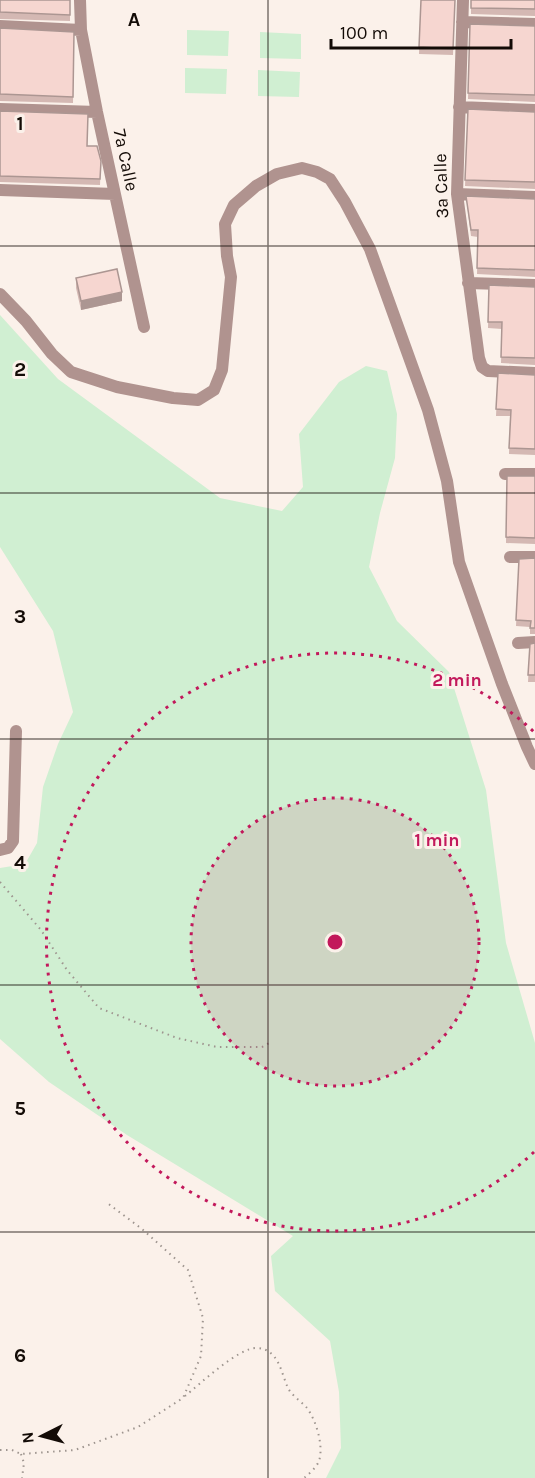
<svg xmlns="http://www.w3.org/2000/svg" width="535" height="1478" font-family="Karla,sans-serif">
<style>
.green{fill:#d0efd2}
.lines{fill:none;stroke-linecap:round;stroke-linejoin:round}
.path{stroke:#9e958f;stroke-width:2;stroke-dasharray:1.5 4.5;stroke-linecap:butt}
.minor{stroke:#b0938f;stroke-width:12}
.wall{fill:#d4b8b3}
.shaded-wall{fill:#ac9692}
.building{fill:#f6d6d0;stroke:#ac9692;stroke-width:1.5}
.grid{fill:none;stroke:#130b06;stroke-width:1.5;stroke-opacity:0.55}
.ring{fill:none;stroke:#c2185b;stroke-width:3;stroke-dasharray:3 6}
.labels{text-anchor:middle;stroke-width:6;stroke-linejoin:round;paint-order:stroke}
.street-label{font-size:18px;fill:#130b06;stroke:#fbf1ea}
.grid-label{font-size:20px;text-anchor:middle;font-weight:bold;fill:#130b06;stroke:#fbf1ea;stroke-width:6;stroke-linejoin:round;paint-order:stroke}
.centre{fill:#c2185b;stroke:#fbf1ea;stroke-width:3}
.ring-label{font-size:18px;text-anchor:middle;font-weight:bold;fill:#c2185b;stroke:#fbf1ea;stroke-width:6;stroke-linejoin:round;paint-order:stroke}
</style>
<rect width="100%" height="100%" fill="#fbf1ea"/>
<path class="green" d="M 187,30 L 229,31 L 228,56 L 187,55 Z
M 260,32 L 301,34 L 301,59 L 260,58 Z
M 185,68 L 227,69 L 226,94 L 185,93 Z
M 258,70 L 300,72 L 299,97 L 258,96 Z
M 0,315 L 58,379 L 220,498 L 282,511 L 303,487 L 299,434 L 339,382 L 366,366 L 387,371 L 397,414 L 395,458 L 380,513 L 369,567 L 397,621 L 449,672 L 486,790 L 506,943 L 535,1043 L 535,1478 L 326,1478 L 341,1448 L 339,1392 L 330,1341 L 275,1291 L 271,1256 L 293,1236 L 127,1135 L 49,1082 L 0,1039 L 0,868 L 25,864 L 37,843 L 43,787 L 58,744 L 73,712 L 53,631 L 0,547 Z"/>
<g class="lines">
<path class="path" d="M 0,882 L 41,930 L 67,970 L 99,1008 L 177,1038 L 217,1047 L 262,1047 L 269,1043
M 185,1396 C 200,1384 239,1347 257,1348 C 279,1349 281,1373 288,1388 C 292,1396 301,1401 307,1408 C 316,1420 324,1446 319,1461 C 316,1468 309,1474 304,1478
M 0,1450 L 12,1450 L 21,1454 L 75,1450 L 138,1427 L 183,1398 L 201,1356 L 203,1318 L 188,1270 L 142,1229 L 106,1202
M 21,1454 L 24,1463 L 22,1478"/>
<path class="minor" d="M 80,0 L 81,30 L 97,112 L 144,327
M 463,0 L 457,194 L 479,358 L 482,367 L 488,371 L 535,373
M 462,22 L 535,24
M 0,26 L 81,30
M 459,107 L 535,110
M 0,109 L 97,112
M 0,190 L 115,194
M 457,194 L 535,197
M 468,283 L 535,285
M 0,294 L 26,321 L 52,354 L 71,372 L 117,387 L 173,398 L 198,400 L 214,390 L 222,370 L 231,277 L 227,256 L 225,224 L 234,205 L 256,186 L 277,174 L 302,168 L 317,172 L 330,179 L 345,202 L 370,249 L 428,410 L 447,481 L 459,562 L 502,684 L 527,747 L 535,764
M 505,474 L 535,474
M 510,557 L 535,557
M 518,643 L 535,642
M 0,850 L 8,848 L 13,841 L 16,731"/>
</g>
<path class="wall" d="M 0,0 L 70,0 L 70,21 L 0,19 Z
M 421,0 L 455,0 L 453,55 L 419,54 Z
M 471,0 L 535,0 L 535,16 L 471,14 Z
M 470,24 L 535,26 L 535,102 L 468,99 Z
M 0,28 L 74,32 L 73,103 L 0,101 Z
M 468,109 L 535,112 L 535,189 L 465,186 Z
M 0,111 L 87,146 L 101,161 L 100,185 L 0,182 Z
M 466,196 L 535,199 L 535,277 L 477,274 L 478,237 L 471,236 Z
M 76,278 L 122,301 L 81,310 L 76,288 Z
M 489,285 L 535,287 L 535,365 L 501,363 L 502,329 L 488,328 Z
M 498,373 L 535,375 L 535,455 L 509,454 L 510,416 L 496,416 Z
M 507,476 L 535,476 L 535,544 L 506,543 Z
M 535,558 L 535,634 L 530,634 L 530,627 L 516,626 L 519,559 Z
M 535,643 L 535,682 L 528,682 L 530,644 Z"/>
<path class="shaded-wall" d="M 122,292 L 122,301 L 81,310 L 81,301 Z"/>
<path class="building" d="M 0,0 L 70,0 L 70,15 L 0,12 Z
M 421,0 L 455,0 L 453,49 L 419,47 Z
M 471,0 L 535,0 L 535,9 L 471,8 Z
M 470,24 L 535,26 L 535,95 L 468,93 Z
M 0,28 L 74,32 L 73,97 L 0,94 Z
M 468,109 L 535,112 L 535,182 L 465,180 Z
M 0,111 L 88,114 L 87,146 L 97,146 L 101,161 L 100,179 L 0,176 Z
M 466,196 L 535,199 L 535,270 L 477,268 L 478,230 L 471,230 Z
M 117,269 L 122,292 L 81,301 L 76,278 Z
M 489,285 L 535,287 L 535,358 L 501,357 L 502,322 L 488,322 Z
M 498,373 L 535,375 L 535,449 L 509,448 L 511,410 L 496,409 Z
M 507,476 L 535,476 L 535,538 L 506,537 Z
M 535,558 L 535,628 L 530,628 L 531,621 L 516,620 L 519,559 Z
M 535,643 L 535,675 L 528,675 L 530,644 Z"/>
<path class="grid" d="M 268,0 L 268,1478M 0,246 L 535,246M 0,493 L 535,493M 0,739 L 535,739M 0,985 L 535,985M 0,1232 L 535,1232"/>
<circle cx="335" cy="942" r="144" fill="#c2185b" fill-opacity=".12"/>
<g class="ring">
<circle cx="335" cy="942" r="144"/>
<path d="M534 1152A289 289 0 1 1 534 732"/>
</g>
<g class="labels">
<g class="street-label">
<text transform="translate(126 160) rotate(78)" y="6">7a Calle</text>
<text transform="translate(441 186) rotate(-92)" y="6">3a Calle</text>
</g>
</g>
<g class="grid-label">
<text x="134" y="26">A</text>
<text x="20" y="130">1</text>
<text x="20" y="376">2</text>
<text x="20" y="623">3</text>
<text x="20" y="869">4</text>
<text x="20" y="1115">5</text>
<text x="20" y="1362">6</text>
</g>
<circle cx="335" cy="942" r="9" class="centre"/>
<g class="ring-label">
<text x="457" y="686">2 min</text>
<text x="437" y="846">1 min</text>
</g>
<g transform="translate(42 1436) rotate(264)" stroke="#fbf1ea" stroke-width="4.5" paint-order="stroke">
<path d="M0-4.5L10 22L0 15L-10 22Z" fill="#130b06"/>
<text y="-9" font-size="16" font-weight="bold" text-anchor="middle" fill="#130b06">N</text>
</g>
<path d="M331 39v9h180v-9" fill="none" stroke="#130b06" stroke-width="3"/>
<text x="340" y="39" font-size="18" fill="#130b06" stroke="#fbf1ea" stroke-width="4.5" paint-order="stroke">100 m</text>
</svg>
